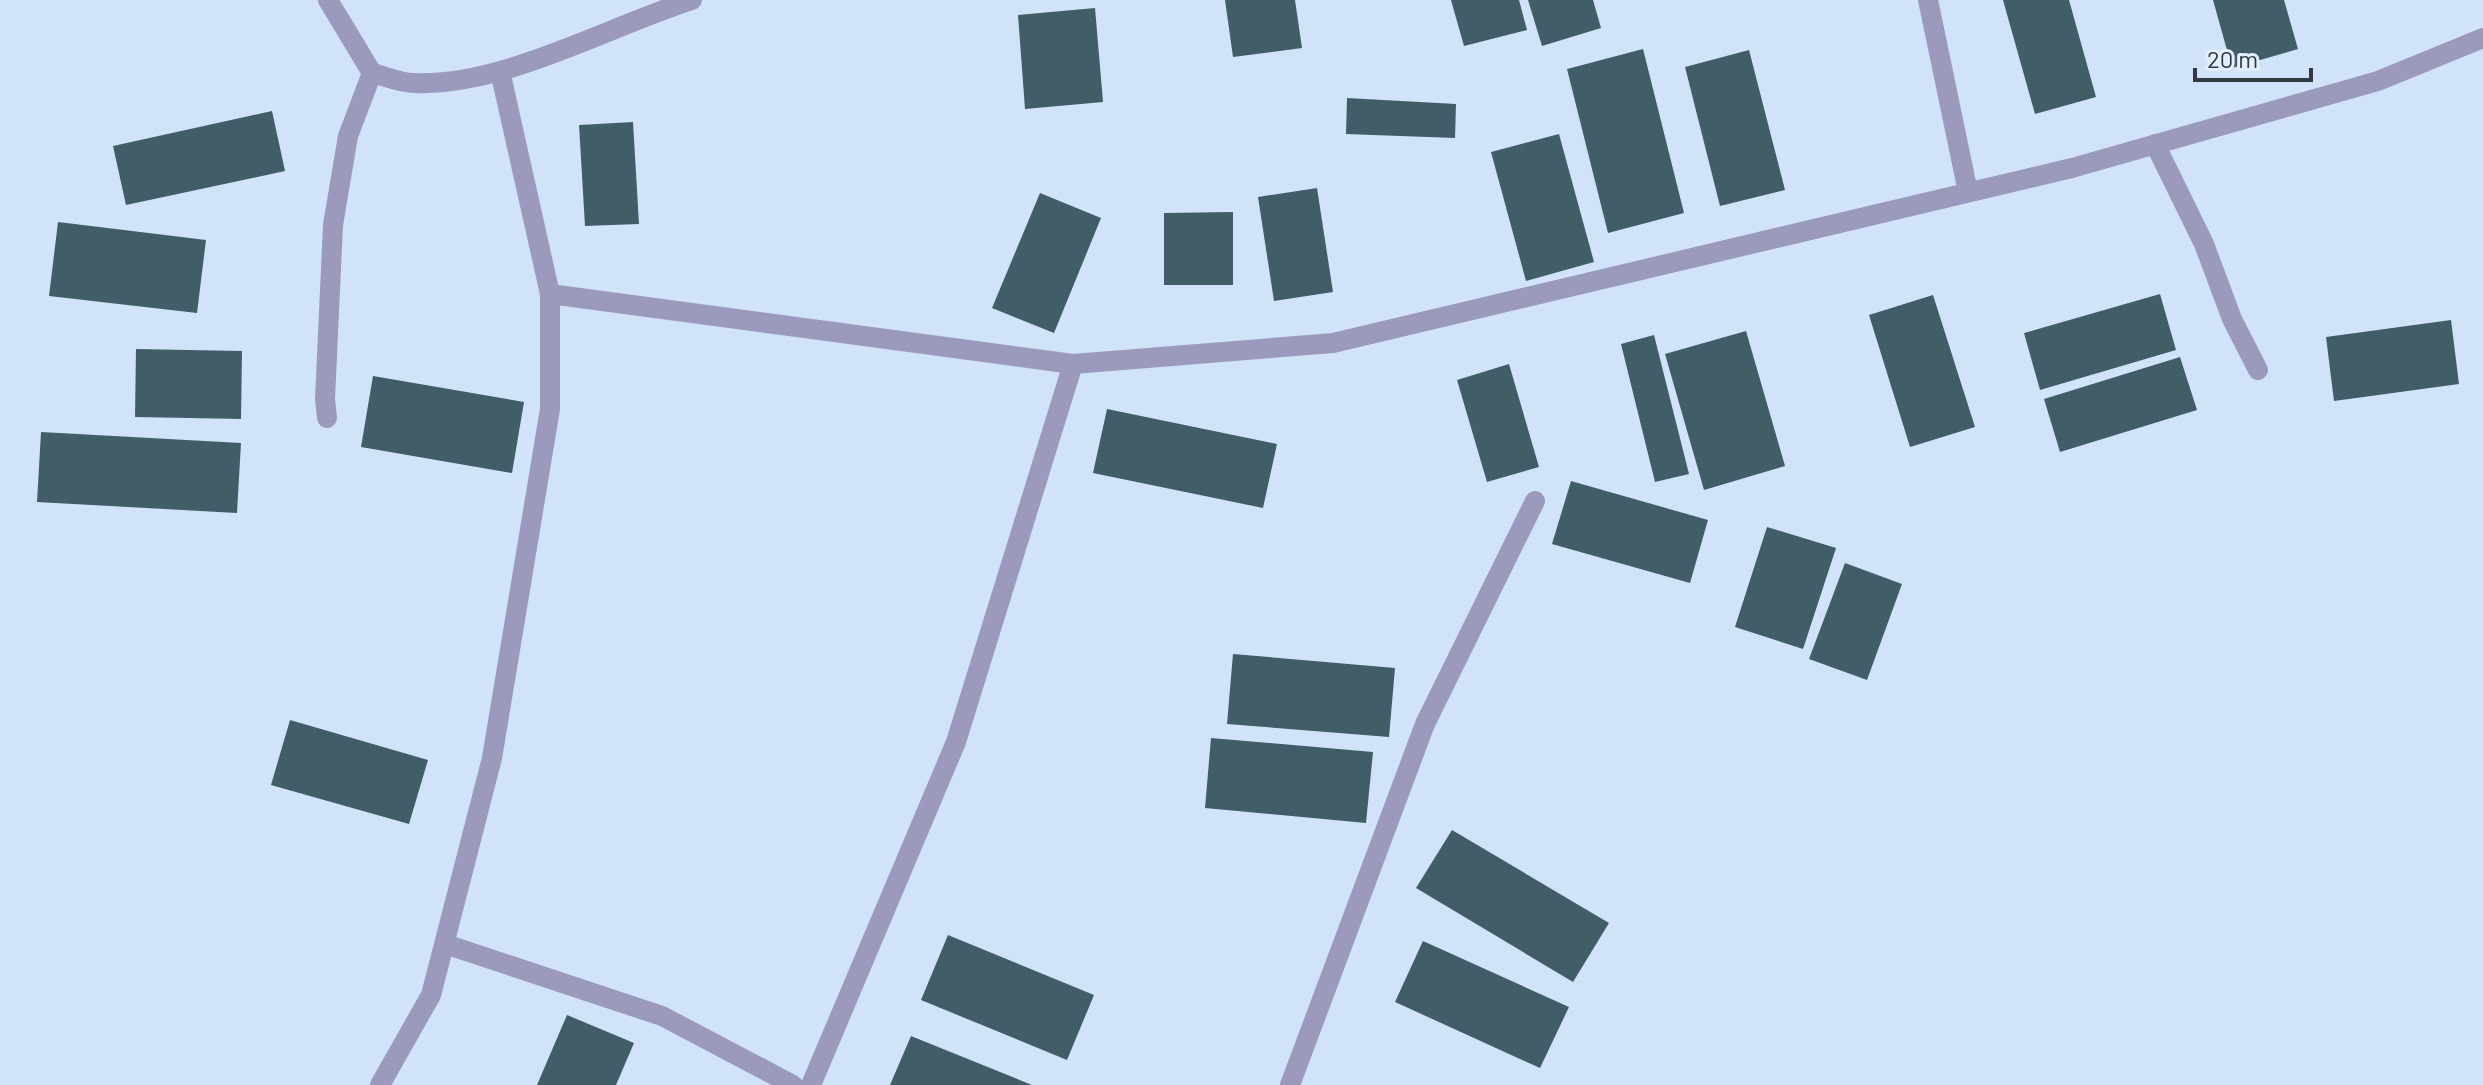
<svg xmlns="http://www.w3.org/2000/svg" width="2483" height="1085" font-family="Barlow,sans-serif">
<style>
.building{fill:#415d67}
.lines{fill:none;stroke-linecap:round;stroke-linejoin:round}
.street{stroke:#9b9abc;stroke-width:20}
</style>
<rect width="100%" height="100%" fill="#d1e3f9"/>
<path class="building" d="M 1225,0 L 1295,0 L 1302,48 L 1233,57 Z
M 1451,0 L 1519,0 L 1527,30 L 1464,46 Z
M 1528,0 L 1593,0 L 1601,28 L 1542,46 Z
M 2003,0 L 2069,0 L 2096,97 L 2035,114 Z
M 2213,0 L 2284,0 L 2298,49 L 2232,68 Z
M 1095,8 L 1103,102 L 1025,109 L 1018,15 Z
M 1643,49 L 1684,213 L 1608,233 L 1567,69 Z
M 1749,50 L 1785,190 L 1720,206 L 1685,67 Z
M 1347,98 L 1456,104 L 1455,138 L 1346,134 Z
M 272,111 L 285,171 L 126,205 L 113,146 Z
M 633,122 L 639,224 L 585,226 L 579,125 Z
M 1559,134 L 1594,262 L 1526,281 L 1491,152 Z
M 1317,188 L 1333,292 L 1274,301 L 1258,197 Z
M 1040,193 L 1101,218 L 1054,333 L 992,308 Z
M 1233,212 L 1233,285 L 1164,285 L 1164,213 Z
M 58,222 L 206,240 L 197,313 L 49,296 Z
M 2160,294 L 2176,350 L 2040,390 L 2024,333 Z
M 1933,295 L 1975,427 L 1910,447 L 1869,315 Z
M 2451,320 L 2459,384 L 2334,401 L 2326,337 Z
M 1746,331 L 1785,466 L 1704,490 L 1665,354 Z
M 1654,335 L 1689,474 L 1655,482 L 1621,344 Z
M 136,349 L 242,351 L 241,419 L 135,417 Z
M 2180,357 L 2197,410 L 2060,452 L 2044,399 Z
M 1509,364 L 1539,467 L 1487,482 L 1457,380 Z
M 373,376 L 524,402 L 512,473 L 361,447 Z
M 1107,409 L 1277,444 L 1263,508 L 1093,473 Z
M 41,432 L 241,443 L 237,513 L 37,502 Z
M 1571,481 L 1708,520 L 1690,583 L 1552,544 Z
M 1767,527 L 1836,548 L 1803,649 L 1735,627 Z
M 1845,563 L 1902,584 L 1867,680 L 1809,659 Z
M 1233,654 L 1395,668 L 1389,737 L 1227,724 Z
M 290,720 L 428,760 L 409,824 L 271,785 Z
M 1211,738 L 1373,752 L 1366,823 L 1205,808 Z
M 1452,830 L 1609,923 L 1573,982 L 1416,888 Z
M 948,935 L 1094,995 L 1067,1060 L 921,1000 Z
M 1423,941 L 1569,1007 L 1540,1068 L 1395,1002 Z
M 567,1015 L 634,1043 L 616,1085 L 537,1085 Z
M 911,1036 L 1032,1085 L 890,1085 Z"/>
<g class="lines">
<path class="street" d="M 328,0 L 372,73 C 385,76 400,83 414,83 C 502,87 607,27 692,0
M 1928,0 L 1968,192
M 2155,144 L 2204,244 L 2232,319 L 2258,370
M 550,294 L 1073,364 L 1333,343 L 2072,168 L 2378,81 L 2483,38
M 327,418 L 325,399 L 333,225 L 348,136 L 372,73
M 445,944 L 662,1016 L 793,1085
M 380,1085 L 431,995 L 492,758 L 550,409 L 550,294 L 500,71
M 811,1085 L 956,742 L 1073,364
M 1290,1085 L 1425,724 L 1535,501"/>
</g>
<path d="M2195 68v12h116v-12" fill="none" stroke="#323942" stroke-width="4"/>
<text x="2207" y="68" font-size="24" fill="#323942" stroke="#e4effd" stroke-width="6" paint-order="stroke">20 m</text>
</svg>
